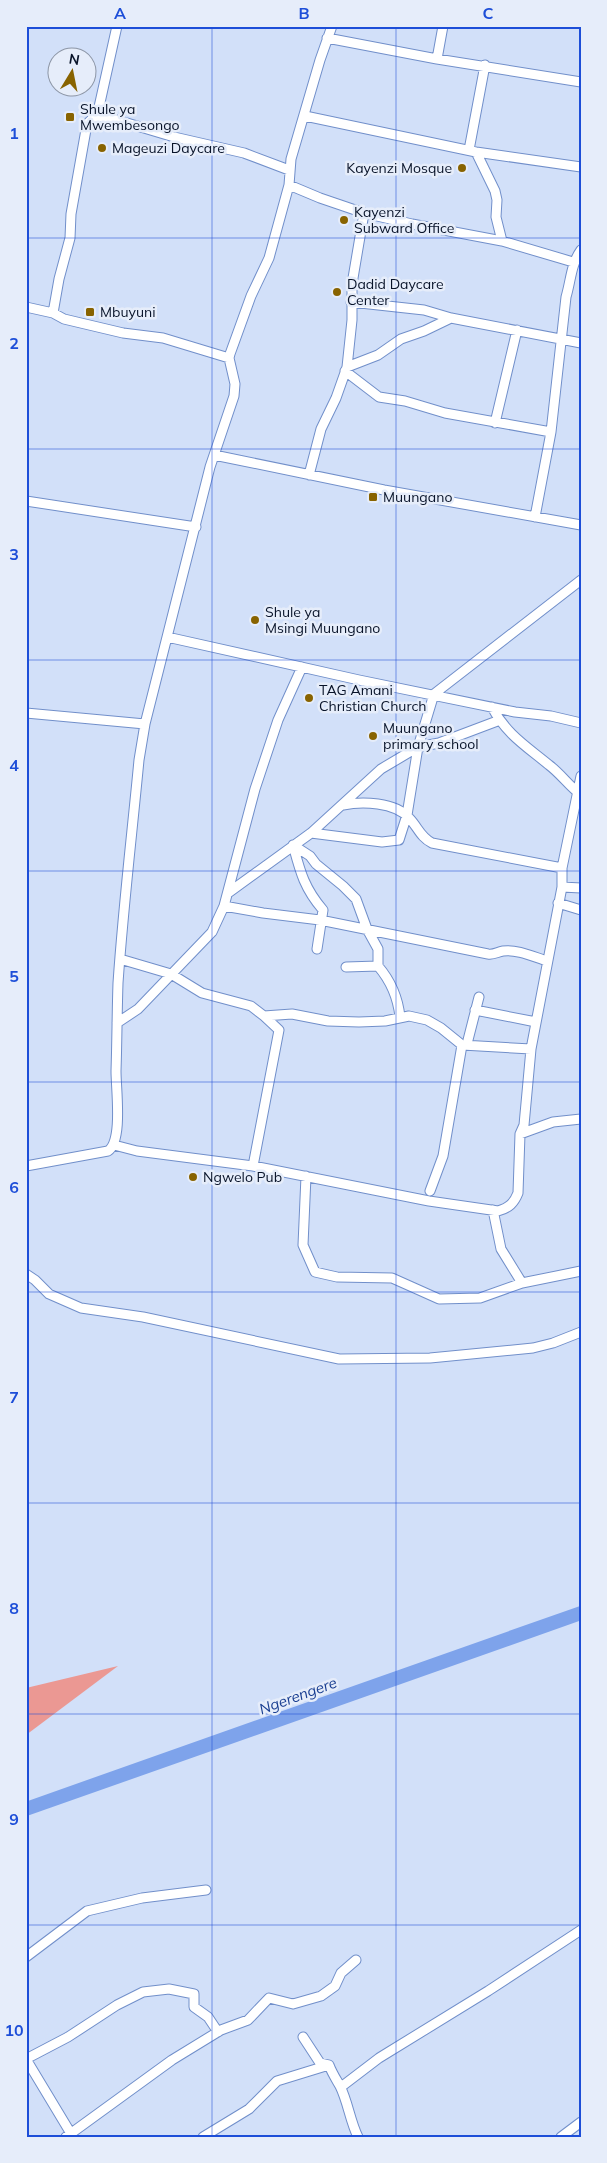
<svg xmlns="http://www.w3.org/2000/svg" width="607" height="2163" font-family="Mulish,sans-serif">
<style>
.green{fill:#eb9893}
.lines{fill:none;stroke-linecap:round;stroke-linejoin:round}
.river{stroke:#7ea3eb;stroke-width:14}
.minor-casing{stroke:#718fca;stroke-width:11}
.minor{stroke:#fff;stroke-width:9}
.grid{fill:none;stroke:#1d4ed8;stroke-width:1;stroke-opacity:0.55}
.poi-dot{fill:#886300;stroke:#e6edfa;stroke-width:2}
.labels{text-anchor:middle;stroke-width:5;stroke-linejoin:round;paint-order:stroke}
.poi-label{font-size:14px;fill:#081329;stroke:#e6edfa;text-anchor:start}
.water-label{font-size:15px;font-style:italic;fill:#193e91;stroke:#e6edfa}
.neatline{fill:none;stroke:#1d4ed8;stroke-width:2}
.grid-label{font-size:16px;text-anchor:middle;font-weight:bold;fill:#1d4ed8}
</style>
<rect width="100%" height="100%" fill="#d2e0f9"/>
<path class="green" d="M 118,1666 L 26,1735 L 26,1688 Z"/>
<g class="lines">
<path class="river" d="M 26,1809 L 581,1613"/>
<defs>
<path id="minor" d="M 327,38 L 437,59 L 581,82
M 437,59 L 443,26
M 97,116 L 117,26
M 305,116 L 476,152 L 581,167
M 469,150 L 485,65
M 476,152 L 495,191 L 497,200 L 496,217 L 502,241
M 289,185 L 320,198 L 364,213 L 412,224 L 502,241 L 573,262
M 351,302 L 424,310 L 451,318 L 581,343
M 26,307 L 53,313
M 229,358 L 163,338 L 123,333 L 64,319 L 53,313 L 59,279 L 70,238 L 71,214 L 87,124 L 94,117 L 107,117 L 174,137 L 244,153 L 289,170
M 347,367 L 378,355 L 401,339 L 424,331 L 451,318
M 345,371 L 379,397 L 405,401 L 445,413 L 551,432
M 495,423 L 517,330
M 214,455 L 384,490 L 581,525
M 309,475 L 321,429 L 336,398 L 347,367 L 352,320 L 352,284 L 364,213
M 26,501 L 196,527
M 535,517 L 551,432 L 566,297 C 571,280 571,264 581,250
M 167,637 L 359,680 L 515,712 L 551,716 L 581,723
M 492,707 C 506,734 526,746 549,765 C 561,774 569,786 581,795
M 26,713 L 145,724
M 343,805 C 362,801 395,802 409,818 C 418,827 420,837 432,843 L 562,868
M 311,833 L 382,842 L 399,840 L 407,815 L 418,747 L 434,694 L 581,580
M 293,845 L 310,856 L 316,864 L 343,886 L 356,899 L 367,929 L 378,949 L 378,966 C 390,980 398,998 400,1017
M 293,845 C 300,871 304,888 323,910 L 317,949
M 562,887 L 581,888
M 228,893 L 311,833 L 381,769 L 418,747 L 439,743 L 500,720
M 558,903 L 581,910
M 224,906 L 263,913 L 320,920 L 488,954 C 494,955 497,952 503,951 C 517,949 534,957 547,961
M 120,959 L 171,974 L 202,993 L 251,1006 L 264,1016 L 292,1014 L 328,1021 L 359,1022 L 385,1021 L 409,1016 L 427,1020 L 441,1028 L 462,1045 L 531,1049
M 346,967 L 378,966
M 475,1010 L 536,1022
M 117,1023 L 138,1009 L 212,932 L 224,906 L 255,789 L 278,720 L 302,667
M 468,1040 L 479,997
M 520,1134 L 553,1122 L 581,1119
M 114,1145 L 137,1151 L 253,1166 L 429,1201 L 498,1211 C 509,1208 514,1203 518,1193 L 520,1134 L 524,1125 L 531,1049 L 562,887 L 562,868 L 581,776
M 26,1166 L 108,1151 C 123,1141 116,1090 116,1071 C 117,1042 117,1013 118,983 C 123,909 132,834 139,760 L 145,724 L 210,467 L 234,396 L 235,384 L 229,358 L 230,354 L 251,296 L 269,258 L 289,185 L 291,159 L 320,60 L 332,26
M 253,1166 L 279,1030 L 264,1016
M 306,1176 L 303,1245 L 315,1272 L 337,1277 L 392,1278 L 439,1299 L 480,1298 L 522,1283 L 581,1271
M 430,1191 L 443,1156 L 462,1045
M 493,1210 L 501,1249 L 522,1283
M 26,1274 L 35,1280 L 49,1294 L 81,1308 L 143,1317 L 339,1359 L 430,1358 L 533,1348 L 553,1343 L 581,1332
M 26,1957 L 87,1911 L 142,1898 L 206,1890
M 303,2037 L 320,2063 L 329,2065 C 332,2073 336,2079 340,2086 C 348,2102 350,2121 358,2137
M 26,2059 L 68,2037 L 117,2005 L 143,1992 L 169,1989 L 194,1994 L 194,2007 L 208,2017 L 218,2032
M 26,2059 L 73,2137
M 341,2087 L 379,2058 L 488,1991 L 581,1930
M 66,2137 L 172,2060 L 221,2030 L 248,2020 L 269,1998 L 293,2004 L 321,1996 L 335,1986 L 341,1973 L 356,1960
M 203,2137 L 249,2109 L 277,2081 L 329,2065
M 561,2137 L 581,2122"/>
</defs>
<use href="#minor" class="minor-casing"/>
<use href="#minor" class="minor"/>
</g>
<path class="grid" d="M 212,26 L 212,2137M 396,26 L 396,2137M 26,238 L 581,238M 26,449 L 581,449M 26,660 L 581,660M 26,871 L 581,871M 26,1082 L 581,1082M 26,1292 L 581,1292M 26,1503 L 581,1503M 26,1714 L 581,1714M 26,1925 L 581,1925"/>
<g class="poi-dot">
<rect x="65" y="112" width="10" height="10" rx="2.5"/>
<circle cx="102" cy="148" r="5"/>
<circle cx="462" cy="168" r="5"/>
<circle cx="344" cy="220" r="5"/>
<circle cx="337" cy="292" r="5"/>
<rect x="85" y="307" width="10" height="10" rx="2.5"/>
<rect x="368" y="492" width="10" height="10" rx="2.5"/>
<circle cx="255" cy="620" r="5"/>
<circle cx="309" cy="698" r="5"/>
<circle cx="373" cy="736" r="5"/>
<circle cx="193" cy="1177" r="5"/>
</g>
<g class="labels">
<g class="poi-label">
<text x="80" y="114">Shule ya<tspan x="80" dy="16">Mwembesongo</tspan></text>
<text x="112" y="153">Mageuzi Daycare</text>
<text x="452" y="173" text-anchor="end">Kayenzi Mosque</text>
<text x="354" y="217">Kayenzi<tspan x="354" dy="16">Subward Office</tspan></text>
<text x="347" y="289">Dadid Daycare<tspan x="347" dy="16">Center</tspan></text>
<text x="100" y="317">Mbuyuni</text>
<text x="383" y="502">Muungano</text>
<text x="265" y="617">Shule ya<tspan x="265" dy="16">Msingi Muungano</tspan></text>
<text x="319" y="695">TAG Amani<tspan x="319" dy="16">Christian Church</tspan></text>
<text x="383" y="733">Muungano<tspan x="383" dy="16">primary school</tspan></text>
<text x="203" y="1182">Ngwelo Pub</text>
</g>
<g class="water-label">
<text transform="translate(298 1696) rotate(-20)" y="5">Ngerengere</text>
</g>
</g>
<rect width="607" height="2163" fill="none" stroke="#e6edfa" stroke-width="55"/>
<g transform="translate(72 72) rotate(10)"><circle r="24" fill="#e6edfa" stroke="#8d96a6"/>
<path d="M0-4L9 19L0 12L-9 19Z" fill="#886300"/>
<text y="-8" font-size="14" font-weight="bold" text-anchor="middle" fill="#081329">N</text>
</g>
<rect x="28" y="28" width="552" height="2108" class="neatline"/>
<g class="grid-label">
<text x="120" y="19">A</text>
<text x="304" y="19">B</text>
<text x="488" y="19">C</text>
<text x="14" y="139">1</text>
<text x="14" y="349">2</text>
<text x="14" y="560">3</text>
<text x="14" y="771">4</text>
<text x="14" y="982">5</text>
<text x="14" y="1193">6</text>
<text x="14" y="1403">7</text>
<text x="14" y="1614">8</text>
<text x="14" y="1825">9</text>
<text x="14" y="2036">10</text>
</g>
</svg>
